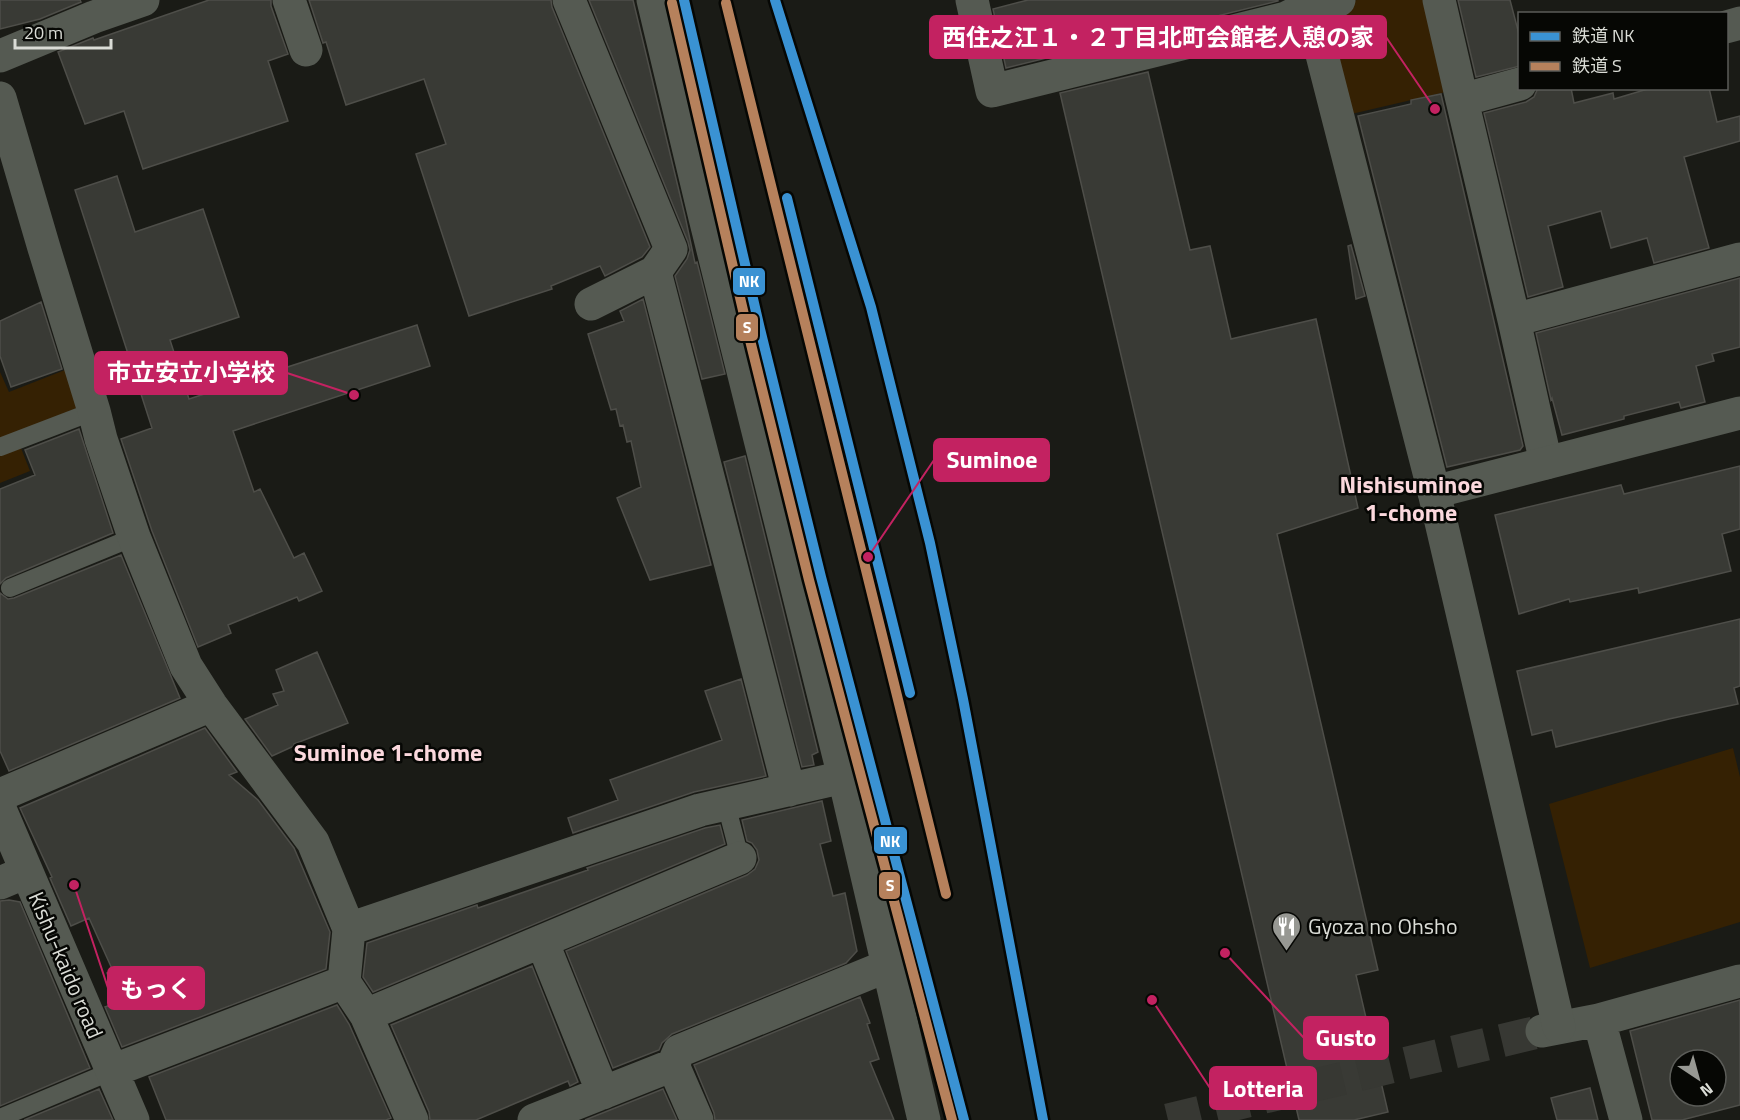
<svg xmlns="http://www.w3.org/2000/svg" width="1740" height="1120" font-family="'Titillium Web','Noto Sans JP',sans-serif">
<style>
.green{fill:#352103}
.building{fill:#393a35;stroke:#4e4e49;stroke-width:1.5;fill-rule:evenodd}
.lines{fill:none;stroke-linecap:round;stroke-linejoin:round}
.minor-tunnel{stroke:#373833;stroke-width:33;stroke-dasharray:33 16;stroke-linecap:butt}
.service{stroke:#555a52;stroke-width:18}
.minor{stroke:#555a52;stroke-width:33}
.tertiary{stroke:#555a52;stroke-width:33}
.rail-1-casing{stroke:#060704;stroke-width:15}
.rail-2-casing{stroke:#060704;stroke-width:15}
.rail-1{stroke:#3a92d3;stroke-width:10}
.rail-2{stroke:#b6815c;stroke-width:10}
.labels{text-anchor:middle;stroke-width:5;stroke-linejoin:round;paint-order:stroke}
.poi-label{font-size:22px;fill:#dadcd6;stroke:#060704;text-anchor:start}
.street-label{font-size:22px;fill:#dadcd6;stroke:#060704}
.neighbourhood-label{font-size:24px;font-weight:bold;fill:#fbd8dd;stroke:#060704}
.leader{fill:none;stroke:#c32261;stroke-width:2}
.callout-dot{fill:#c32261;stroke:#060704;stroke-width:2}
.callout{fill:#c32261;stroke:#c32261;stroke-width:2}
.callout-label{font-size:24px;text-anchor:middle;font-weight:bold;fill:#fff}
.line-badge{stroke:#060704;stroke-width:2}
.badge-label{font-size:16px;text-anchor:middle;font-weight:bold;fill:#fff}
</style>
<rect width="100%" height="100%" fill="#1a1b16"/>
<path class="green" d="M 1357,0 L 1430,0 L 1450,91 L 1347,115 L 1322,10 Z
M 70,368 L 82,406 L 15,433 L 30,471 L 0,483 L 0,372 L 9,392 Z
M 1733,748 L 1740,777 L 1740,922 L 1590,968 L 1549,804 Z"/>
<path class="building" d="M 0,0 L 80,0 L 81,2 L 40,19 L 0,29 Z
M 209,0 L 271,0 L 271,6 L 288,54 L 268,61 L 288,121 L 143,169 L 124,111 L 85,124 L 58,52 L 93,38 L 94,40 Z
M 309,0 L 551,0 L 552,7 L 650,247 L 642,257 L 605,276 L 600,266 L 551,286 L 552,289 L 469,316 L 416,154 L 446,144 L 424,79 L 346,105 L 326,42 L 323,43 Z
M 589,0 L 633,0 L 685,216 L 695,263 L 697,262 L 725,374 L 702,379 L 675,276 L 687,259 L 690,250 L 688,242 Z
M 1028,0 L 1278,0 L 1278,1 L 1006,68 L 993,9 Z
M 1458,0 L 1510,0 L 1520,38 L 1520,66 L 1476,77 Z
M 1148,72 L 1190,250 L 1210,246 L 1231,339 L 1316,319 L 1358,508 L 1277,534 L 1378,970 L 1356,975 L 1388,1112 L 1354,1120 L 1299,1120 L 1060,93 Z
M 1538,88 L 1571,88 L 1574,103 L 1613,93 L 1614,99 L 1651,88 L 1709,88 L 1717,122 L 1740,116 L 1740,141 L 1684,157 L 1709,248 L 1654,263 L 1647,238 L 1611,248 L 1601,211 L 1548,226 L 1563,287 L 1528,297 L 1484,113 L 1526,102 L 1534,97 Z
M 1441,94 L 1523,446 L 1520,450 L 1447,467 L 1358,116 L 1411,104 L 1411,100 Z
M 117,176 L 135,232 L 203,209 L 239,317 L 170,340 L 189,399 L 417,325 L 430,366 L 233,431 L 254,492 L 260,489 L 294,558 L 304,553 L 322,591 L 299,601 L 297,597 L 228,625 L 231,633 L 198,647 L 152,531 L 121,439 L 152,428 L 75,190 Z
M 1351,245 L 1365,296 L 1356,299 L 1348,246 Z
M 1740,278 L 1740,347 L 1712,354 L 1714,361 L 1696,366 L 1705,402 L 1681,408 L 1679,402 L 1624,416 L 1624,419 L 1562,435 L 1552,398 L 1551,400 L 1536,333 Z
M 643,299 L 711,565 L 650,580 L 617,498 L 641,487 L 631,441 L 627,442 L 623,425 L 620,426 L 616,409 L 611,410 L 588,334 L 624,321 L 620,311 Z
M 41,302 L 62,369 L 11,387 L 0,356 L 0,321 Z
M 79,429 L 113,533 L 6,578 L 0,584 L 0,489 L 35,475 L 25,450 Z
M 745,456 L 818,752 L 812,755 L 814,765 L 802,767 L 724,462 Z
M 1740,466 L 1740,529 L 1722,534 L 1731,571 L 1639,593 L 1638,588 L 1570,602 L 1569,599 L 1519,614 L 1495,515 L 1621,485 L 1624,494 Z
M 121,555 L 180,698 L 9,771 L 0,751 L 0,593 L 8,599 L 14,598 Z
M 1740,619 L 1740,686 L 1734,688 L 1738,704 L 1669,719 L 1556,747 L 1552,730 L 1532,735 L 1517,671 Z
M 317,652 L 348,723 L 294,744 L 294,746 L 272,756 L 245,719 L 278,705 L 273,694 L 284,691 L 276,670 Z
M 741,679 L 766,776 L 694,792 L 573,833 L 568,818 L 618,800 L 610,780 L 722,740 L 705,691 Z
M 205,728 L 237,772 L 229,775 L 258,800 L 294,848 L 330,932 L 326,969 L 122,1047 L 105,1007 L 119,1002 L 107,973 L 113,971 L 89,918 L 71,926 L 50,878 L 52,877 L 20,808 Z
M 822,801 L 831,841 L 820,844 L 833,896 L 845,893 L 857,951 L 846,963 L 672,1034 L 662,1043 L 659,1050 L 613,1068 L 566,951 L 747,875 L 755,869 L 759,860 L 757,850 L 752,843 L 747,841 L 742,820 Z
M 720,825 L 725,844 L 373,992 L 363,977 L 367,943 L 477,905 L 478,908 L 588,870 L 587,868 L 705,828 Z
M 9,900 L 20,902 L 90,1068 L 0,1106 L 0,901 Z
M 532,966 L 578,1082 L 570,1086 L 568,1081 L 476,1120 L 430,1120 L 429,1112 L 391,1025 Z
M 860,997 L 870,1023 L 867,1024 L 879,1059 L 870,1062 L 894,1120 L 715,1120 L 714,1113 L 694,1065 Z
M 1740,1000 L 1740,1105 L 1682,1120 L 1652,1120 L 1630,1031 ZM 1680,1060 L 1716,1060 L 1716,1096 L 1680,1096 Z
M 337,1005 L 349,1024 L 391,1118 L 386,1120 L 166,1120 L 149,1077 Z
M 1590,1088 L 1598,1120 L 1557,1120 L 1551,1098 Z
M 99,1089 L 113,1120 L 24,1120 Z
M 663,1089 L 677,1120 L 585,1120 L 610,1110 Z"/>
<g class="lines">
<path class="minor-tunnel" d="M 1168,1120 L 1542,1031"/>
<path class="service" d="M 0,447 L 94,411
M 10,588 L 134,537
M 726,804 L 740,858
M 0,1118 L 112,1071"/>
<path class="minor" d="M 289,0 L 306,50
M 569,0 L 671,249 L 655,272 L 591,304
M 653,0 L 705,218 L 844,777 L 924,1120
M 972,0 L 992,91 L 1286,18 L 1304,9 L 1339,0
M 1439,0 L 1462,100 L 1520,84
M 1310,8 L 1434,492
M 1726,27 L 1740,23
M 0,56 L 94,17 L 143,0
M 0,98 L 44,248 L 94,411 L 101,439 L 134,537 L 186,666 L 211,705 L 313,842 L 349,929 L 344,982 L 366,1015 L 412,1120
M 1462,100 L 1514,320 L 1546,463
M 655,272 L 789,790
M 1514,320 L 1740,259
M 0,795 L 211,705
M 0,809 L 133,1120
M 0,883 L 26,872
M 349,929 L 700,810 L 844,777
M 542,941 L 603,1093
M 366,1015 L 740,858
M 1599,1020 L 1626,1120
M 1542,1031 L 1599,1020 L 1740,981
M 673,1065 L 697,1120
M 112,1071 L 344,982
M 534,1120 L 673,1065 L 679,1051 L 887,966"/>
<path class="tertiary" d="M 1559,1027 L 1434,492 L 1740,413"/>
<defs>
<path id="rail-1" d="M 684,0 L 760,329 L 821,577 L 964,1120
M 775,0 L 871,307 L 930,543 L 963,699 L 1043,1120
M 787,198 L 910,693"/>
<path id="rail-2" d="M 672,3 L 748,332 L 809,580 L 952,1120
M 726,3 L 946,894"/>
</defs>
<use href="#rail-1" class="rail-1-casing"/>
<use href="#rail-2" class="rail-2-casing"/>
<use href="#rail-1" class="rail-1"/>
<use href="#rail-2" class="rail-2"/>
</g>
<defs>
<symbol id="restaurant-pin" viewBox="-11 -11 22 30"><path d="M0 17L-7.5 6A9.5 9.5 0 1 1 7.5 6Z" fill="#979893" stroke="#060704"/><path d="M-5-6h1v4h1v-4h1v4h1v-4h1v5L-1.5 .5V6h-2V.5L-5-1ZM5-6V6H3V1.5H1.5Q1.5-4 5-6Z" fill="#fff"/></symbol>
</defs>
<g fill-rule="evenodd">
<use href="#restaurant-pin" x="1270" y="910" width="33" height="45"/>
</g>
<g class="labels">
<g class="poi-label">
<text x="1308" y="934">Gyoza no Ohsho</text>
</g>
<g class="street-label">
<text transform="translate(66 965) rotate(67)" y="8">Kishu-kaido road</text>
</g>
<g class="neighbourhood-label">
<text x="1411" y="493">Nishisuminoe<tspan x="1411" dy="28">1-chome</tspan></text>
<text x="388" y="761">Suminoe 1-chome</text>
</g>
</g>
<path class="leader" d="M1435 109L1386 37M354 395L287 373M868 557L934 460M74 885L108 988M1225 953L1304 1038M1152 1000L1210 1088"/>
<g class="callout-dot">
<circle cx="1435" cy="109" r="6"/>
<circle cx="354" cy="395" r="6"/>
<circle cx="868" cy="557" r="6"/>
<circle cx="74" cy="885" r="6"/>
<circle cx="1225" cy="953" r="6"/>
<circle cx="1152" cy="1000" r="6"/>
</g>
<g class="callout">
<rect x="930" y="16" width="456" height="42" rx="6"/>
<rect x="95" y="352" width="192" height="42" rx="6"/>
<rect x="934" y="439" width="115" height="42" rx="6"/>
<rect x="108" y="967" width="96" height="42" rx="6"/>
<rect x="1304" y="1017" width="84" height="42" rx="6"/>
<rect x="1210" y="1067" width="106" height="42" rx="6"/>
</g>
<g class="callout-label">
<text x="1158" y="46">西住之江１・２丁目北町会館老人憩の家</text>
<text x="191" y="381">市立安立小学校</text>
<text x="992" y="468">Suminoe</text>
<text x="156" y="997">もっく</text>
<text x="1346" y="1046">Gusto</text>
<text x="1263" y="1097">Lotteria</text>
</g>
<g class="line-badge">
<rect x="732" y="267" width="34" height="29" rx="6" fill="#3a92d3"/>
<rect x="735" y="313" width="24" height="29" rx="6" fill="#b6815c"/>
<rect x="873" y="826" width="35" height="29" rx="6" fill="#3a92d3"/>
<rect x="878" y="871" width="23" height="29" rx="6" fill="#b6815c"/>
</g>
<g class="badge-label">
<text x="749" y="287">NK</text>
<text x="747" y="333">S</text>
<text x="890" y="847">NK</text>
<text x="890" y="891">S</text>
</g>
<rect x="1518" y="12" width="210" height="78" fill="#060704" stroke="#5b5c58" stroke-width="1.5"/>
<rect x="1530" y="32" width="30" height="9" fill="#3a92d3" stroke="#5b5c58" stroke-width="1.5"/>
<text x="1572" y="42" font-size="18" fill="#dadcd6">鉄道 NK</text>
<rect x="1530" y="62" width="30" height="9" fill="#b6815c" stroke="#5b5c58" stroke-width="1.5"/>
<text x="1572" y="72" font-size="18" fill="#dadcd6">鉄道 S</text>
<g transform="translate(1698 1078) rotate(144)"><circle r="28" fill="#060704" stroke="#5b5c58" stroke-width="1.5"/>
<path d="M0-4.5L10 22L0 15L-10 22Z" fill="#979893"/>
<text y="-9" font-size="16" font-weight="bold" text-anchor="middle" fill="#dadcd6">N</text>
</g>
<path d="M15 39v9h96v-9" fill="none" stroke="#dadcd6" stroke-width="3"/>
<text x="24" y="39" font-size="18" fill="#dadcd6" stroke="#060704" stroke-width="4.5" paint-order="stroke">20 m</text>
</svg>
